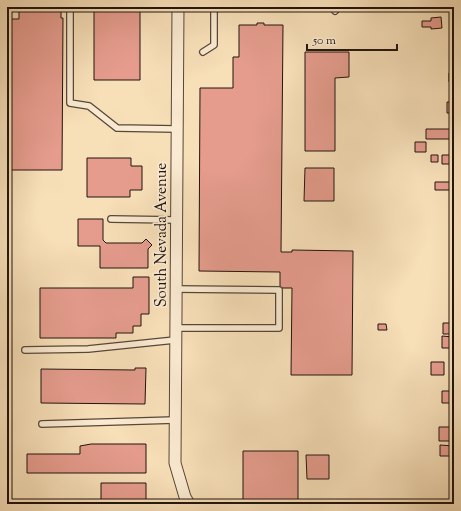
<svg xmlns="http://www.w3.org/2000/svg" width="461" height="511" font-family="'Sorts Mill Goudy',serif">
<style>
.building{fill:#e59c8d;stroke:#21140f}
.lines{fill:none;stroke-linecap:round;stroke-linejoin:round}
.lane-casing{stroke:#564739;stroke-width:8}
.street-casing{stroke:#564739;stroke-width:13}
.lane{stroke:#faead1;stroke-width:5.5}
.street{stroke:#faead1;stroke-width:11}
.labels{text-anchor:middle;stroke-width:3.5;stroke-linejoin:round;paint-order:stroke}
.street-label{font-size:15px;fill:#21140f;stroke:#faead1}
</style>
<rect width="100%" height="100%" fill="#f7dfb8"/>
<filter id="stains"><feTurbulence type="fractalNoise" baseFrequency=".005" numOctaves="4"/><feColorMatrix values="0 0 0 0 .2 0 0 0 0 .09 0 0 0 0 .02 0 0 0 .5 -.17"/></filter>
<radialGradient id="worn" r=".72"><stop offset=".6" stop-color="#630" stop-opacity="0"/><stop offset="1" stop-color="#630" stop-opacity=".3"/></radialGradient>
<path class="building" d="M 19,7 L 61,7 L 61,18 L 63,18 L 62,170 L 7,170 L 7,19 L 19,19 Z
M 94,7 L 140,8 L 140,80 L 94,80 Z
M 441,17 L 442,28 L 431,29 L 431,27 L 422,27 L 422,21 L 431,21 L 431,18 Z
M 257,23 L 264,23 L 264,25 L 283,25 L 281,252 L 292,252 L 292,250 L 353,251 L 352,375 L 291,375 L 292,288 L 280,288 L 280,272 L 199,271 L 200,88 L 233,88 L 233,57 L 239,57 L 239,25 L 257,25 Z
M 305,52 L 349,52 L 349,77 L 335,78 L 335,151 L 305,151 Z
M 449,73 L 454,73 L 454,82 L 449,82 Z
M 447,102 L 454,102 L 454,113 L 447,113 Z
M 426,129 L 450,129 L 450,139 L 426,139 Z
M 415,142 L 426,142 L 426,152 L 415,152 Z
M 431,155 L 438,155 L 438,162 L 431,162 Z
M 442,155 L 453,155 L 454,157 L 453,164 L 442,164 Z
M 87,158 L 131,158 L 131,166 L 142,166 L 142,190 L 130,190 L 130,197 L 87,197 Z
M 305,168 L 334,168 L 334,201 L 304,201 Z
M 435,182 L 454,182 L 454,190 L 435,190 Z
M 78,219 L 103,219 L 103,240 L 106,243 L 142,243 L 146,239 L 152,245 L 148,249 L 148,268 L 100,268 L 100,246 L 78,246 Z
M 133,277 L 149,277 L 149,314 L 141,314 L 141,326 L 133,326 L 133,333 L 116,333 L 116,338 L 40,338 L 40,288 L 133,288 Z
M 450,297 L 454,297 L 454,308 L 450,308 Z
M 443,323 L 454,323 L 454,334 L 443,334 Z
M 378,324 L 386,324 L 387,330 L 378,330 Z
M 442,336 L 454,337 L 454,348 L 442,348 Z
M 431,362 L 444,362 L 444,375 L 431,375 Z
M 135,368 L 146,368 L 145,404 L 41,403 L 41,369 L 135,370 Z
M 442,391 L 454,391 L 454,403 L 442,403 Z
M 439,427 L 454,427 L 454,441 L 439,441 Z
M 91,444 L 146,444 L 146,473 L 27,473 L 27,454 L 80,454 L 80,446 Z
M 440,445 L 454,446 L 454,456 L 440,456 Z
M 243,451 L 298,451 L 298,504 L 243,504 Z
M 306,455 L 329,455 L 329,479 L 307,479 Z
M 101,483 L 146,483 L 146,504 L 101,504 Z
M 327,501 L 363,502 L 363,504 L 327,504 Z"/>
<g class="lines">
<defs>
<path id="lane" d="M 70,7 L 70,103 L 89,106 L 117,128 L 176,129
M 335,11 L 338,7
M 203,52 L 214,45 L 214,7
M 111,219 L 176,220
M 175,289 L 279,290 L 279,328 L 176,328
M 25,350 L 88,349 L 175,340
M 42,424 L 175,420"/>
<path id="street" d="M 178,7 L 175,463 L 185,497 L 189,504"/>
</defs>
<use href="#lane" class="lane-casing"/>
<use href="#street" class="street-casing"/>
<use href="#lane" class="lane"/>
<use href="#street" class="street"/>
</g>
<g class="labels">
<g class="street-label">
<text transform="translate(161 235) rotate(-90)" y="5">South Nevada Avenue</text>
</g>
</g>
<rect width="461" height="511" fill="none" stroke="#f7dfb8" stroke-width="24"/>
<rect x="8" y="8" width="445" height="495" fill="none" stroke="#21140f" stroke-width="2"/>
<rect x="12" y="12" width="437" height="487" fill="none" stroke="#21140f"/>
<path d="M307 44v6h90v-6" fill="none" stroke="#21140f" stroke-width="2"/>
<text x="313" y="44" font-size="12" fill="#21140f" stroke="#faead1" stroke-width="3" paint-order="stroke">50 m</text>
<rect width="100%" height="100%" filter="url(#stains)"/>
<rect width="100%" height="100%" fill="url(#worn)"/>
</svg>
